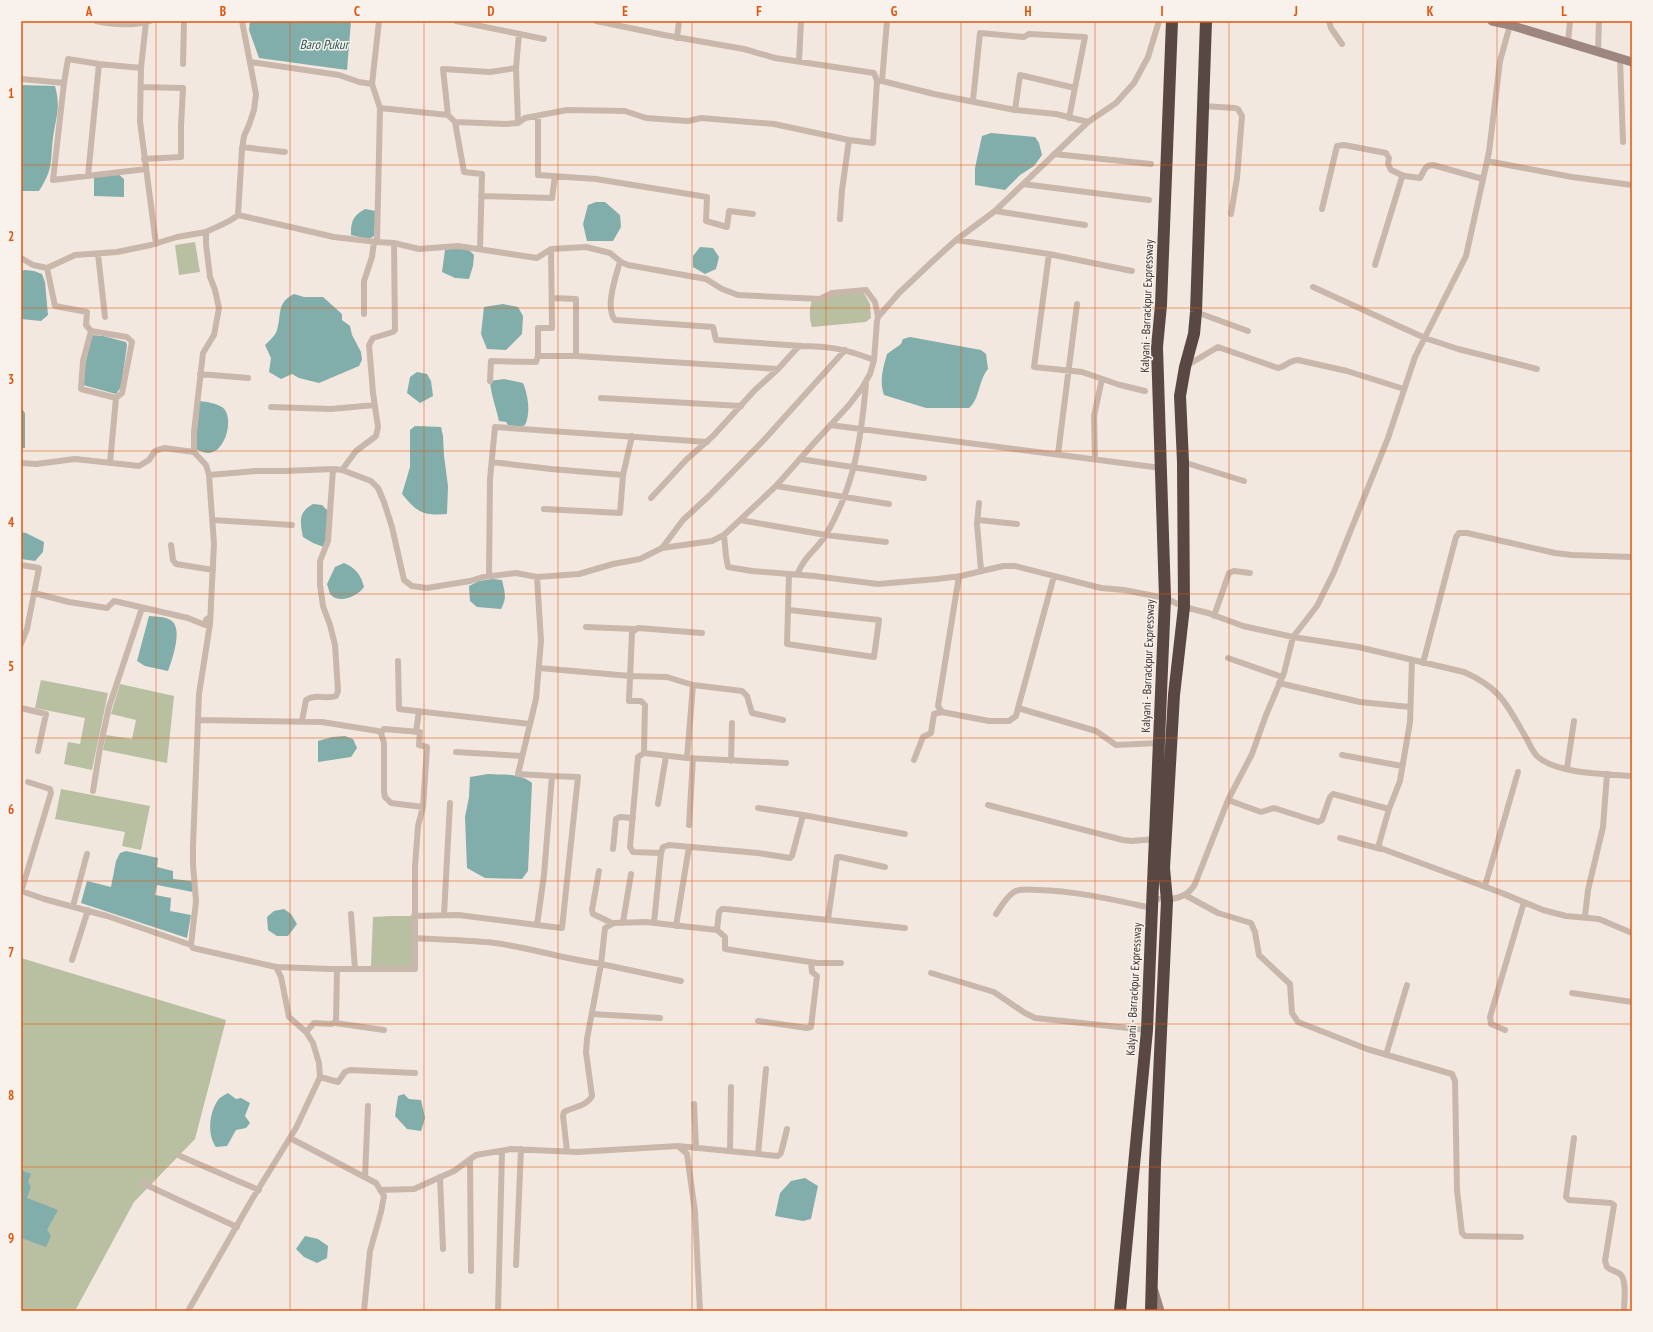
<svg xmlns="http://www.w3.org/2000/svg" width="1653" height="1332" font-family="'PT Sans Narrow',sans-serif">
<style>
.green{fill:#b8c0a1}
.water{fill:#81adaa}
.lines{fill:none;stroke-linecap:round;stroke-linejoin:round}
.street{stroke:#c9b7ac;stroke-width:6}
.secondary{stroke:#9d867e;stroke-width:9}
.highway{stroke:#584742;stroke-width:12}
.grid{fill:none;stroke:#df570e;stroke-width:1;stroke-opacity:0.55}
.labels{text-anchor:middle;stroke-width:3;stroke-linejoin:round;paint-order:stroke}
.street-label{font-size:12px;fill:#382e2b;stroke:#f9f2ec}
.water-label{font-size:13px;font-style:italic;fill:#235755;stroke:#f9f2ec}
.neatline{fill:none;stroke:#df570e;stroke-width:1.5}
.grid-label{font-size:13px;text-anchor:middle;font-weight:bold;fill:#df570e}
</style>
<rect width="100%" height="100%" fill="#f2e8e0"/>
<path class="green" d="M 195,242 L 200,272 L 179,275 L 175,245 Z
M 859,292 L 864,293 L 870,304 L 871,318 L 866,322 L 812,327 C 809,318 809,309 812,300 L 833,294 Z
M 41,680 L 108,693 L 92,770 L 64,764 L 68,742 L 80,744 L 85,718 L 35,708 Z
M 120,684 L 174,696 L 167,763 L 103,750 L 106,735 L 132,739 L 136,720 L 111,714 Z
M 61,789 L 150,806 L 141,850 L 122,846 L 125,832 L 55,819 Z
M 391,916 L 413,916 L 414,970 L 373,969 L 371,966 L 373,917 Z
M 21,958 L 226,1020 L 195,1139 L 134,1202 L 75,1311 L 21,1311 Z"/>
<path class="water" d="M 250,21 L 351,21 L 347,70 L 259,58 L 249,30 Z
M 21,85 L 55,86 C 61,108 56,116 53,138 C 50,162 54,168 39,191 L 21,191 Z
M 991,133 L 1035,137 L 1039,143 L 1042,155 L 1034,166 L 1020,175 L 1005,190 L 975,185 L 975,168 L 982,136 Z
M 117,173 L 124,179 L 124,197 L 94,196 L 94,175 Z
M 596,202 L 605,202 L 620,215 L 621,227 L 613,241 L 587,241 L 583,224 L 588,205 Z
M 365,209 L 376,211 L 374,236 L 369,239 L 351,235 C 351,221 353,216 365,209 Z
M 458,246 L 468,249 L 474,255 L 473,266 L 469,279 L 455,278 L 442,272 L 445,250 Z
M 700,247 L 713,248 L 719,257 L 716,269 L 705,274 L 693,267 L 693,256 Z
M 25,270 L 34,271 L 42,274 L 45,282 L 48,315 L 41,321 L 21,319 L 21,271 Z
M 294,294 L 304,297 L 323,297 L 342,314 L 342,320 L 350,326 L 352,335 L 361,352 L 362,360 L 359,366 L 319,383 L 299,378 L 292,374 L 281,379 L 269,372 L 271,358 L 265,345 C 269,341 276,335 277,330 C 282,314 276,303 294,294 Z
M 503,304 L 518,307 L 523,316 L 522,334 L 506,350 L 487,349 L 481,334 L 484,307 Z
M 91,335 L 103,336 L 126,342 L 127,345 L 121,387 L 116,394 L 83,385 L 84,372 Z
M 910,337 L 981,350 L 986,354 L 988,369 C 978,381 980,399 969,408 L 926,408 L 884,395 C 879,381 883,368 887,354 L 901,344 L 903,339 Z
M 417,372 L 427,374 L 431,381 L 433,396 L 420,403 L 407,393 L 410,377 Z
M 504,379 L 523,383 C 528,395 531,413 525,425 L 519,427 L 508,425 L 506,422 L 499,421 C 496,407 491,395 490,381 Z
M 200,401 C 207,402 215,403 222,407 C 235,416 226,453 208,453 C 204,453 199,450 195,449 Z
M 21,408 L 25,413 L 25,448 L 21,448 Z
M 415,426 L 441,427 L 443,436 L 444,456 L 448,486 L 447,514 C 422,516 417,512 402,494 L 410,467 L 410,430 Z
M 313,504 L 322,505 L 329,512 L 329,530 L 324,547 L 313,543 L 303,537 C 300,522 298,512 313,504 Z
M 21,532 L 26,533 L 44,542 L 43,552 L 35,561 L 21,559 Z
M 344,563 C 356,568 361,575 364,587 C 358,596 339,605 330,594 C 329,591 328,587 327,584 L 335,567 Z
M 493,579 L 502,580 C 505,593 507,598 501,609 L 477,607 L 470,601 L 469,586 L 479,581 Z
M 149,616 C 157,617 167,616 173,622 C 182,632 172,660 168,671 L 145,666 L 137,661 Z
M 345,736 L 353,739 L 357,748 L 351,757 L 318,762 L 318,741 L 332,737 Z
M 488,774 C 504,775 520,773 532,783 L 528,871 L 522,879 L 485,878 L 467,868 L 465,817 L 469,797 L 470,777 Z
M 126,851 L 158,858 L 157,867 L 173,871 L 173,879 L 192,881 L 193,892 L 157,885 L 155,895 L 171,898 L 170,911 L 191,915 L 187,938 L 81,903 L 87,881 L 111,887 L 116,861 L 120,853 Z
M 284,909 L 291,914 L 297,924 L 288,936 L 277,936 L 268,930 L 267,917 L 274,911 Z
M 228,1093 L 236,1099 L 241,1098 L 250,1103 L 245,1116 L 250,1123 L 246,1128 L 236,1130 L 227,1146 L 216,1147 C 207,1135 209,1113 218,1100 C 220,1097 225,1095 228,1093 Z
M 404,1094 L 409,1099 L 421,1100 L 425,1118 L 421,1131 L 407,1129 L 395,1116 L 398,1096 Z
M 21,1170 L 31,1174 L 28,1182 L 31,1187 L 27,1198 L 58,1210 L 47,1230 L 51,1236 L 46,1247 L 21,1238 Z
M 805,1178 L 818,1186 L 811,1219 L 803,1221 L 775,1216 L 780,1193 L 791,1181 Z
M 305,1236 L 318,1239 L 328,1246 L 327,1258 L 317,1263 L 304,1257 L 296,1249 Z"/>
<g class="lines">
<path class="street" d="M 96,21 C 115,25 132,26 150,21
M 456,21 L 544,39
M 596,21 L 664,35 L 744,49 L 775,58 L 874,73 L 877,81
M 1329,21 L 1331,28 L 1342,44
M 146,22 L 141,68 L 140,121 L 156,244
M 677,38 L 679,21
M 1568,43 L 1570,21
M 1598,52 L 1599,21
M 1620,59 L 1623,142
M 799,61 L 801,21
M 250,62 L 339,75 L 359,82 L 372,84
M 183,64 L 184,21
M 141,68 L 99,64 L 68,59 L 64,83 L 53,180 L 146,169
M 516,68 L 519,34
M 21,79 L 64,83
M 882,81 L 887,21
M 141,87 L 183,88 L 181,126 L 181,157 L 144,159
M 973,100 L 980,33 L 1024,37 L 1029,34 L 1085,37 L 1069,118
M 1203,106 L 1235,108 L 1238,109 L 1242,116 L 1237,178 L 1231,214
M 380,108 L 448,115 L 455,122 L 506,124 L 518,123 L 525,118 L 567,110 L 625,111 L 646,118 L 688,121 L 701,118 L 774,124 L 849,140
M 1015,110 L 1020,75 L 1075,88
M 448,115 L 443,69 L 490,72 L 516,68 L 518,123
M 538,117 L 538,175 L 596,179 L 707,197 L 706,221 L 727,227 L 729,211 L 753,214
M 455,122 L 464,172 L 482,174 L 480,249
M 242,147 L 285,152
M 1054,154 L 1151,164
M 1487,161 L 1572,177 L 1632,185
M 88,176 L 99,64
M 1023,184 L 1149,200
M 481,196 L 552,198 L 555,176
M 1322,209 L 1337,146 L 1344,145 L 1386,153 L 1389,158 L 1388,164 L 1391,170 L 1404,176
M 995,211 L 1085,225
M 238,215 L 334,237 L 377,242 L 380,108 L 372,84 L 379,21
M 840,219 L 842,190 L 849,140 L 873,143 L 877,81 L 882,81 L 934,94 L 1015,110 L 1056,114 L 1088,122
M 956,240 L 1049,254 L 1132,271
M 377,242 L 394,243 L 419,249 L 458,246 L 537,258 L 551,249 L 586,247 L 610,253 L 621,262
M 98,254 L 105,317
M 1049,254 L 1034,367 L 1082,372 L 1120,385 L 1145,391
M 21,258 L 33,265 L 47,268 L 75,255 L 117,252 L 151,245 L 177,237 L 206,232
M 1375,265 L 1402,177 L 1405,176 L 1420,178 C 1424,172 1424,165 1433,165 L 1483,179
M 47,268 L 55,306 L 87,312 L 86,325 L 91,331
M 1313,287 L 1425,338 L 1458,349 L 1537,369
M 552,298 L 576,299 L 576,356
M 1196,312 L 1248,331
M 364,314 L 364,281 L 372,257 L 374,242
M 802,346 L 716,340 L 713,327 L 615,320 C 605,308 615,279 619,265 L 621,262 L 628,265 L 706,279 L 722,289 L 738,295 L 820,299 L 832,293 L 866,290 L 875,302 L 878,317
M 538,356 L 576,356 L 778,369
M 1186,366 L 1218,347 L 1278,368 C 1286,367 1289,360 1298,360 L 1347,371 L 1404,389
M 200,374 L 248,378
M 490,381 L 491,361 L 536,362 L 538,356 L 538,328 L 552,328 L 551,249
M 601,398 L 741,406
M 271,407 L 331,409 L 375,405
M 830,425 L 1161,468
M 194,452 L 194,432 L 203,353 L 214,335 L 219,308 L 215,290 L 210,277 L 206,244 L 206,232 C 217,226 229,223 238,215 L 242,149 L 244,136 L 249,125 L 254,110 L 256,94 L 242,21
M 1058,454 L 1077,304
M 800,459 L 924,478
M 1095,459 L 1094,416 L 1102,379
M 492,462 L 551,469 L 623,475
M 1183,462 L 1244,481
M 21,463 L 36,464 L 75,459 L 139,466 L 149,460 L 155,451 L 164,448 L 194,452 L 206,465 L 209,475 L 256,471 L 284,471 L 333,469 L 342,470 L 371,481 L 378,488 L 384,502 L 392,527 L 404,580 L 412,586 L 427,588 L 470,581 L 483,577 L 516,573 L 537,577 L 579,574 L 613,564 L 640,559 L 662,548 L 712,541 L 724,535 L 726,556 L 728,567 L 752,571 L 814,576 L 878,584 L 937,579 L 961,576 L 1003,566 L 1015,566 L 1101,588 L 1124,590 L 1165,598 L 1184,607 L 1208,613 L 1243,626 L 1293,637 L 1358,647 L 1464,672 C 1500,688 1506,703 1525,736 C 1529,742 1532,752 1538,757 C 1558,774 1606,774 1632,776
M 110,463 L 116,398 L 122,393 L 132,342 L 127,337 L 91,331 L 83,361 L 81,389 L 116,398
M 342,470 L 356,451 L 376,436 L 378,427 L 373,393 L 369,345 L 373,338 L 393,332 L 395,330 L 394,243
M 209,475 L 214,544 L 210,624 L 199,694 L 193,846 L 193,865 L 196,901 L 191,945 L 193,948 L 276,967 L 332,969 L 415,969 L 415,867 L 418,826 L 423,807 L 427,747 L 419,745 L 420,732 L 384,729 L 381,733
M 776,486 L 889,504
M 651,498 L 687,459 L 713,436 L 755,390 L 778,369 L 799,346 C 829,346 846,349 874,360
M 979,503 L 977,524 L 981,570
M 544,509 L 620,513 L 623,475 L 632,436
M 213,520 L 292,525
M 740,520 L 826,535 L 886,542
M 978,520 L 1017,524
M 724,535 L 776,486 L 814,443 L 849,405 L 862,388 L 870,374 L 874,360 L 877,321 L 878,317 L 899,293 L 935,259 L 956,240 L 995,211 L 1088,122 L 1116,103 L 1134,83 L 1148,57 L 1159,21
M 171,545 L 173,560 L 176,564 L 213,570
M 662,548 L 683,520 L 709,496 L 763,441 L 845,350
M 21,565 L 39,568 L 27,629 L 21,644
M 789,574 L 787,644 L 874,657 L 879,620 L 789,610
M 797,575 C 804,556 818,549 827,533 C 855,484 861,439 866,384
M 489,576 L 490,479 L 495,427 L 707,442
M 959,576 L 938,706 L 942,712 L 989,721 L 1009,721 L 1016,716 L 1018,708
M 1054,576 L 1018,708 L 1096,731 L 1116,745 L 1159,743
M 34,593 L 69,602 L 107,608 L 114,601 L 188,618 L 205,625 L 206,620 L 210,617
M 1214,616 L 1229,573 L 1234,571 L 1250,573
M 586,627 L 634,629
M 1228,658 L 1282,677
M 1412,660 L 1410,722 L 1400,781 L 1389,809 L 1379,844 L 1380,848 L 1502,893 L 1543,910 L 1566,916 L 1599,919 L 1632,933
M 398,661 L 399,709 L 530,724
M 1423,663 L 1456,537 L 1459,533 L 1467,533 L 1555,553 L 1572,555 L 1632,557
M 539,668 L 630,676 L 667,677 L 693,685 L 742,691 L 747,696 L 752,713 L 783,720
M 1279,683 L 1360,702 L 1410,707
M 693,685 L 687,758 L 644,753 L 645,705 L 641,701 L 629,701 L 632,632 L 638,628 L 702,633
M 21,708 L 46,714 L 38,751
M 198,720 L 322,722 L 378,731 L 381,733 L 384,743 L 384,792 L 385,797 L 391,803 L 423,807
M 302,721 L 306,700 C 315,693 327,700 336,696 L 338,691 L 335,645 L 330,625 L 323,606 L 320,585 L 320,561 L 328,541 L 333,469
M 416,732 L 419,711
M 456,752 L 522,756
M 644,753 L 638,757 L 630,847 L 633,852 L 661,853 L 663,847 L 669,845 L 758,853 L 790,858 L 792,856 L 803,815 L 905,834
M 1342,755 L 1402,766
M 687,758 L 786,763
M 914,760 L 923,737 L 931,733 L 934,714 L 942,712
M 731,761 L 732,723
M 1567,768 L 1574,721
M 93,791 L 100,748 L 109,707 L 142,608
M 1228,800 L 1261,812 L 1274,808 L 1318,822 L 1322,820 L 1330,797 L 1333,794 L 1389,809
M 658,804 L 666,756
M 988,805 L 1123,840 L 1132,841 L 1155,839
M 758,808 L 803,815
M 689,825 L 693,758
M 1340,838 L 1381,849
M 613,849 L 616,819 L 620,817 L 633,818
M 599,871 L 592,910 L 593,914 L 612,923
M 1485,886 L 1518,772
M 21,891 L 44,899 L 107,916 L 191,945
M 21,892 L 51,793 L 50,789 L 28,782
M 1185,895 L 1218,913 L 1251,923 L 1255,932 L 1259,955 L 1290,984 L 1292,1013 L 1298,1022 L 1367,1049 L 1452,1074 L 1455,1081 L 1457,1190 L 1462,1233 L 1465,1236 L 1521,1237
M 1152,898 C 1169,901 1186,900 1195,884 L 1228,800 L 1252,754 L 1266,715 L 1284,673 L 1293,637 L 1317,606 L 1334,572 L 1388,438 L 1415,357 L 1466,256 L 1489,152 L 1500,61 L 1510,25
M 73,906 L 87,854
M 351,914 L 355,969
M 996,914 C 1001,907 1006,897 1014,892 C 1020,888 1031,890 1038,890 C 1077,891 1114,900 1152,908
M 444,915 L 450,803
M 414,916 L 458,915 L 537,925 L 544,875 L 552,776 L 518,774 L 536,699 L 541,641 L 537,577
M 1585,916 L 1588,890 L 1603,827 L 1607,774
M 828,919 L 837,857 L 840,857 L 885,867
M 623,922 L 631,874
M 654,923 L 661,853
M 537,925 L 562,928 L 578,777 L 552,776
M 676,926 L 689,847
M 717,930 L 719,912 L 722,909 L 725,909 L 905,928
M 415,938 C 442,940 469,940 495,943 C 531,948 565,959 601,964 L 605,928 L 614,923 L 646,922 L 717,930 L 725,937 L 725,949 L 817,963 L 841,963
M 72,960 L 88,910
M 931,973 L 994,992 L 1025,1013 L 1035,1018 L 1147,1030
M 1572,993 L 1632,1002
M 592,1014 L 660,1018
M 758,1021 L 807,1028 L 811,1027 L 817,976 L 812,972 L 811,962
M 335,1023 L 384,1030
M 1505,1030 L 1491,1024 L 1490,1017 L 1524,902
M 306,1032 L 314,1023 L 331,1024 L 336,1022 L 337,969
M 1386,1055 L 1407,985
M 320,1077 L 338,1082 L 345,1072 L 350,1070 L 415,1073
M 694,1104 L 696,1148
M 290,1138 L 376,1183 L 384,1196 L 381,1212 L 370,1251 L 364,1311
M 1574,1138 L 1566,1197 L 1569,1200 L 1611,1203 L 1614,1205 L 1605,1261 L 1607,1267 C 1611,1271 1618,1271 1621,1275 C 1627,1281 1624,1303 1624,1311
M 678,1146 L 778,1156 L 781,1153 L 787,1129
M 567,1151 L 563,1116 L 564,1112 C 573,1107 587,1106 592,1096 L 586,1052 L 587,1039 L 601,964 L 681,981
M 730,1151 L 731,1087
M 758,1154 L 766,1069
M 180,1156 L 259,1190
M 470,1160 L 471,1271
M 365,1177 L 368,1106
M 440,1177 L 443,1249
M 142,1183 L 237,1227
M 380,1190 L 414,1189 L 454,1171 L 476,1155 L 511,1149 L 577,1152 L 678,1146 L 687,1154 L 695,1212 L 700,1311
M 516,1265 L 521,1149
M 188,1311 L 251,1201 L 296,1128 L 320,1077 L 319,1063 L 313,1043 L 306,1032 L 289,1017 L 281,977 L 276,967
M 498,1311 L 502,1151"/>
<path class="secondary" d="M 1492,21 L 1510,25 L 1632,62
M 1154,1291 L 1160,1311"/>
<path class="highway" d="M 1120,1311 L 1147,1030 L 1152,908 L 1165,598 L 1157,347 L 1161,305 L 1172,21
M 1151,1311 L 1155,1163 L 1167,901 L 1164,868 L 1174,695 L 1184,607 L 1183,462 L 1180,396 L 1185,367 L 1194,334 L 1196,312 L 1206,21"/>
</g>
<path class="grid" d="M 156,21 L 156,1311M 290,21 L 290,1311M 424,21 L 424,1311M 558,21 L 558,1311M 692,21 L 692,1311M 826,21 L 826,1311M 961,21 L 961,1311M 1095,21 L 1095,1311M 1229,21 L 1229,1311M 1363,21 L 1363,1311M 1497,21 L 1497,1311M 21,165 L 1632,165M 21,308 L 1632,308M 21,451 L 1632,451M 21,594 L 1632,594M 21,738 L 1632,738M 21,881 L 1632,881M 21,1024 L 1632,1024M 21,1167 L 1632,1167"/>
<g class="labels">
<g class="street-label">
<text transform="translate(1147 306) rotate(-88)" y="4">Kalyani - Barrackpur Expressway</text>
<text transform="translate(1148 666) rotate(-88)" y="4">Kalyani - Barrackpur Expressway</text>
<text transform="translate(1134 989) rotate(-87)" y="4">Kalyani - Barrackpur Expressway</text>
</g>
<g class="water-label">
<text x="324" y="49">Baro Pukur</text>
</g>
</g>
<rect width="1653" height="1332" fill="none" stroke="#f9f2ec" stroke-width="44"/>
<rect x="22" y="22" width="1609" height="1288" class="neatline"/>
<g class="grid-label">
<text x="89" y="16">A</text>
<text x="223" y="16">B</text>
<text x="357" y="16">C</text>
<text x="491" y="16">D</text>
<text x="625" y="16">E</text>
<text x="759" y="16">F</text>
<text x="894" y="16">G</text>
<text x="1028" y="16">H</text>
<text x="1162" y="16">I</text>
<text x="1296" y="16">J</text>
<text x="1430" y="16">K</text>
<text x="1564" y="16">L</text>
<text x="11" y="98">1</text>
<text x="11" y="241">2</text>
<text x="11" y="384">3</text>
<text x="11" y="527">4</text>
<text x="11" y="671">5</text>
<text x="11" y="814">6</text>
<text x="11" y="957">7</text>
<text x="11" y="1100">8</text>
<text x="11" y="1243">9</text>
</g>
</svg>
